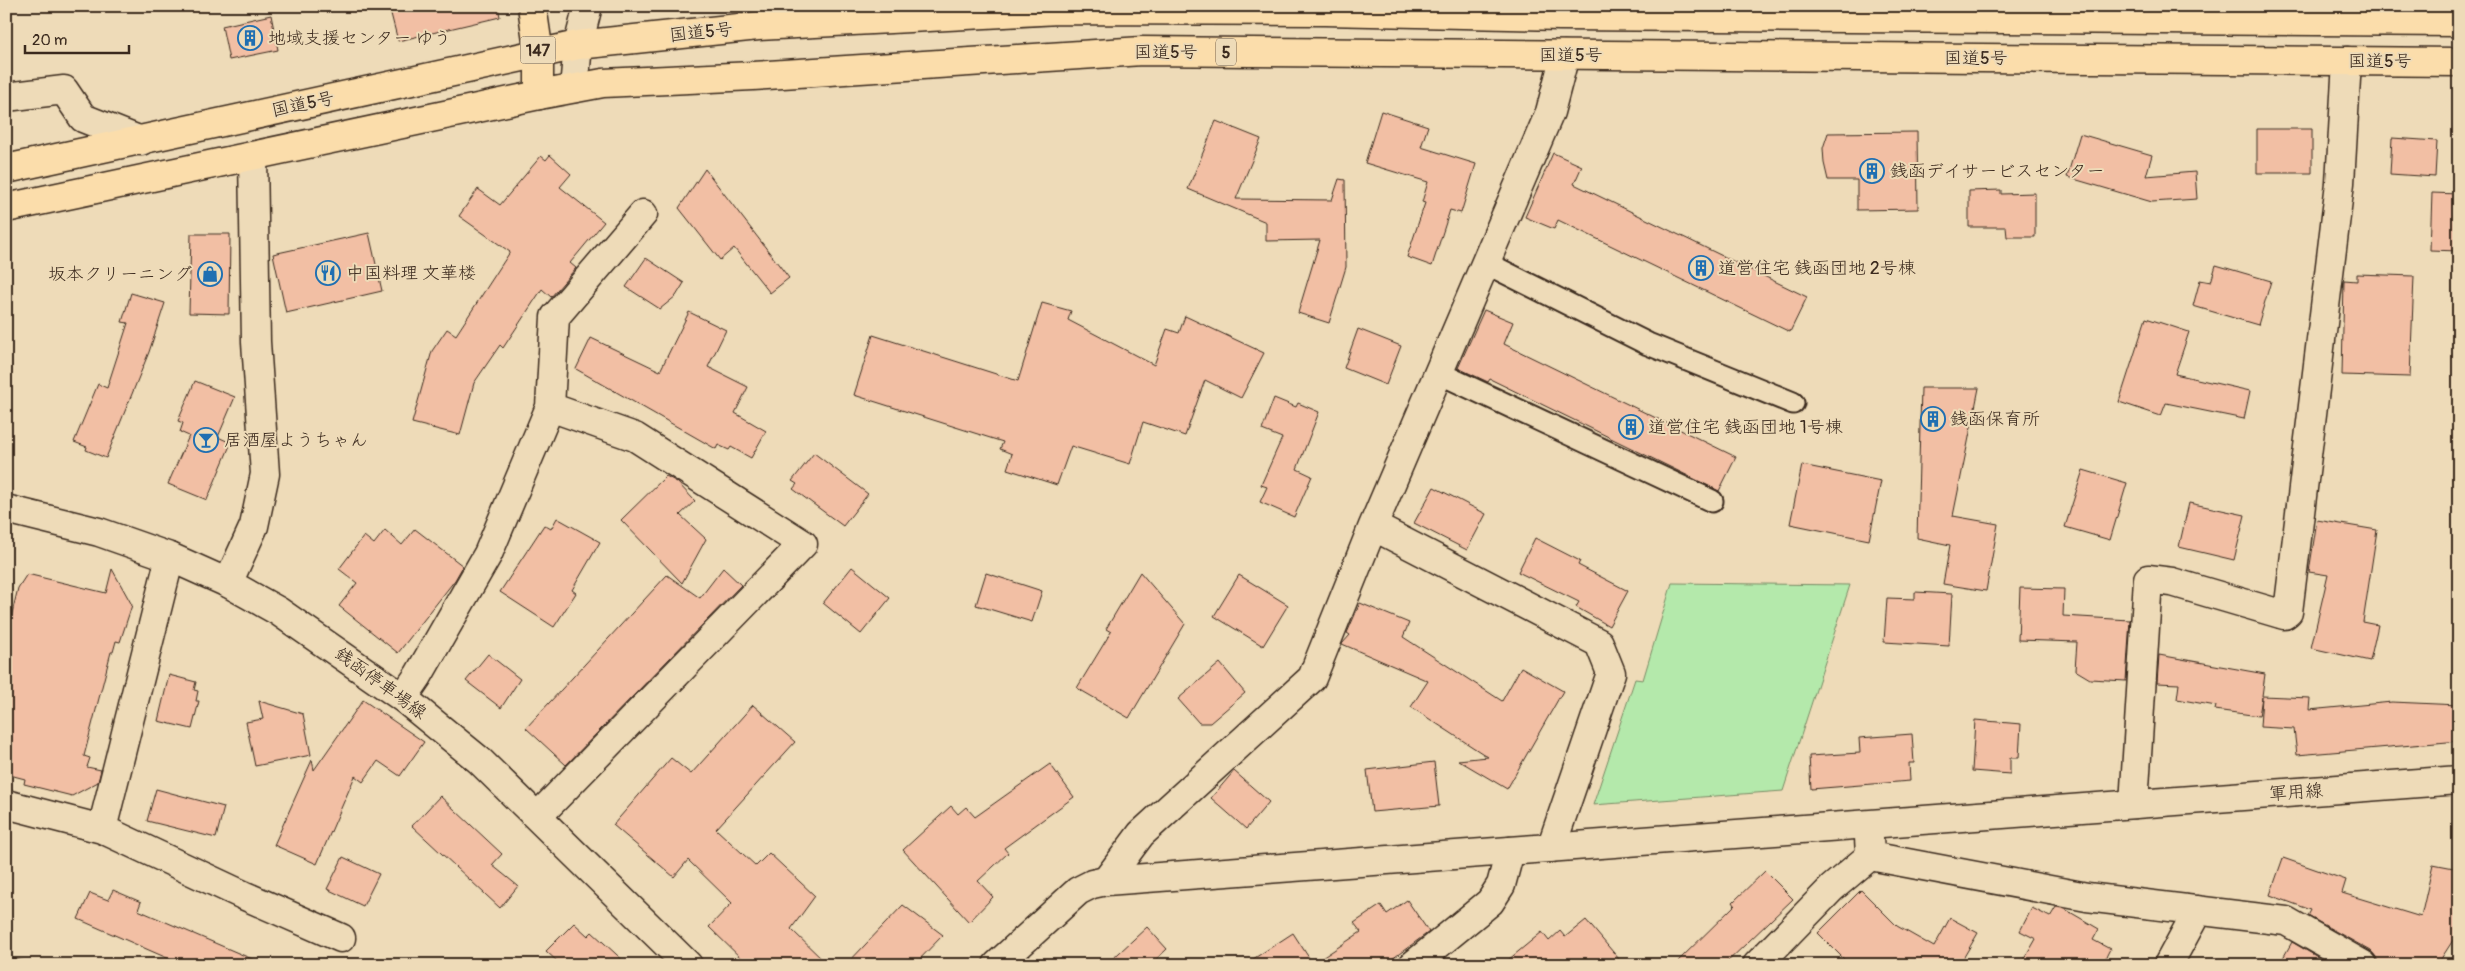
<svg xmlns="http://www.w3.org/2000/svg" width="2465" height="971" font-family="Pangolin,'Klee One',sans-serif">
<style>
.green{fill:#b4e9ab;stroke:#788a64}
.building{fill:#f2bfa4;stroke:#3b2a1e}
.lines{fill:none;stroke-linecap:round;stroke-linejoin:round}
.lane-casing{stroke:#3b2a1e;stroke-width:25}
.street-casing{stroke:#3b2a1e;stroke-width:31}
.secondary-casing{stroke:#3b2a1e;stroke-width:31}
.primary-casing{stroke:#3b2a1e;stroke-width:31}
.highway-casing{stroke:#3b2a1e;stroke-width:31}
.lane{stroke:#eedbb8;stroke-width:21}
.street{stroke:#eedbb8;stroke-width:28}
.secondary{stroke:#eedbb8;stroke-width:28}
.primary{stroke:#fbddab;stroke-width:28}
.highway{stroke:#fbddab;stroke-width:28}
.rail{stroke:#3b2a1e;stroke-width:4}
.labels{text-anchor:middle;stroke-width:4;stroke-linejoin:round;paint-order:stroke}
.shield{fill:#eedbb8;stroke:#715f4c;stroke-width:1}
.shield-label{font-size:16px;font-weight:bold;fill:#3b2a1e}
.street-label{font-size:18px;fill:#3b2a1e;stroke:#eedbb8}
.poi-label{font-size:18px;fill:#3b2a1e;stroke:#eedbb8;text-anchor:start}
</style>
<rect width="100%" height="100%" fill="#eedbb8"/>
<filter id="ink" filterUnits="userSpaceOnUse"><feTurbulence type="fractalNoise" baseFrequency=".02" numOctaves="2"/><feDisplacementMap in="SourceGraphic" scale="10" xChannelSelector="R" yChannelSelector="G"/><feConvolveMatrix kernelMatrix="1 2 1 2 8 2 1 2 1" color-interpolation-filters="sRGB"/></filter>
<g filter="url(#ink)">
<path class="green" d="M 1672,583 L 1850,585 L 1783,791 L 1593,805 L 1635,679 L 1643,680 Z"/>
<path class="building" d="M 389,6 L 498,6 L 500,17 L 398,41 Z
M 271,15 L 278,50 L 229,60 L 222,26 Z
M 1381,111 L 1428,126 L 1421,147 L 1476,164 L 1461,213 L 1450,210 L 1432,266 L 1407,257 L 1425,203 L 1422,202 L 1428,182 L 1365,163 Z
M 1216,121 L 1261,139 L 1236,199 L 1332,200 L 1339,179 L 1345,180 L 1346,267 L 1329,323 L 1298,313 L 1320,240 L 1266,241 L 1266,222 L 1188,189 Z
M 2257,129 L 2312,129 L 2312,173 L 2257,173 Z
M 1917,132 L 1918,209 L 1857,210 L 1857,180 L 1828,180 L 1824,163 L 1823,148 L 1828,133 Z
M 2080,134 L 2152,155 L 2146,176 L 2195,172 L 2197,199 L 2152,202 L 2067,177 Z
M 2392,138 L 2437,141 L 2435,177 L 2390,174 Z
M 1553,153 L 1582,166 L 1574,184 L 1807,297 L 1790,332 L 1558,220 L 1554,229 L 1525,217 Z
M 550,155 L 571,174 L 560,187 L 604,222 L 570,263 L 576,268 L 551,297 L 542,289 L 503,348 L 500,345 L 474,383 L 460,435 L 412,423 L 432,351 L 447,329 L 456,335 L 510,252 L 459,216 L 478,189 L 500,205 L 541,156 L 546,160 Z
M 705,169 L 789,278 L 770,293 L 734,248 L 720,260 L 679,208 Z
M 2001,190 L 2001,194 L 2035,193 L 2035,237 L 2007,237 L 2006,227 L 1969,227 L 1969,191 Z
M 2432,193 L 2459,194 L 2459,251 L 2430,250 Z
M 369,233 L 382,291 L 286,313 L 273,254 Z
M 191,234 L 230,234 L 229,314 L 189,313 Z
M 646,258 L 684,283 L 676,296 L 660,309 L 626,287 Z
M 2216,265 L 2271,281 L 2258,325 L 2193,306 L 2200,280 L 2211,282 Z
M 2357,274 L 2414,276 L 2410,377 L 2342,375 L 2344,280 L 2357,281 Z
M 131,293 L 165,303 L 149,352 L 106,458 L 86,450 L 87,447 L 74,442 L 98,384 L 107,388 L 128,323 L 122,322 Z
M 1042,303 L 1071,311 L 1068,320 L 1154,365 L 1167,329 L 1179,333 L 1185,316 L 1264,353 L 1241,398 L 1205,380 L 1185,436 L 1143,422 L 1130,464 L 1071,446 L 1057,485 L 1007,469 L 1012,454 L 1000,449 L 1003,442 L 854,395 L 873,335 L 1018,381 Z
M 1484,310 L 1513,322 L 1504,344 L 1736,457 L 1719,491 L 1490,379 L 1488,382 L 1458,368 Z
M 689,312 L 726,330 L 708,367 L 748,387 L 735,413 L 766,431 L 751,458 L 731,447 L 729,450 L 718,445 L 716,449 L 576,369 L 591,338 L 660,371 Z
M 2146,318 L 2189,332 L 2175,374 L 2250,391 L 2244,419 L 2166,403 L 2161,416 L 2119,402 Z
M 1358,329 L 1401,346 L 1386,385 L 1344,368 Z
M 195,381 L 235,397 L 218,437 L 231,443 L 207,500 L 168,484 L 189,436 L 180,432 L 183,423 L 178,421 Z
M 1921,388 L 1979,388 L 1953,516 L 1998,524 L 1986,591 L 1943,584 L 1950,545 L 1917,538 Z
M 1274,398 L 1296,407 L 1298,403 L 1319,412 L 1297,469 L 1312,476 L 1294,517 L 1260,502 L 1267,487 L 1261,485 L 1282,438 L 1262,430 Z
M 814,453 L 868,494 L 843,526 L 793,489 L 797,484 L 792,481 Z
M 1802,465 L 1881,481 L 1869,540 L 1790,524 Z
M 2083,470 L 2127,483 L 2110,540 L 2065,527 Z
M 666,476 L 677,482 L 695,501 L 680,515 L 706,539 L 682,583 L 621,520 Z
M 1434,487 L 1486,514 L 1467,550 L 1414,523 Z
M 2189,503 L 2245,515 L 2234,560 L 2179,547 Z
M 557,518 L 600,542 L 572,590 L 576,593 L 554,627 L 500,592 L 544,525 L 551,529 Z
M 2317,520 L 2377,530 L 2363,622 L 2378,625 L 2370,661 L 2311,648 L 2328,575 L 2309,572 Z
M 415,529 L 463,566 L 455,580 L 398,653 L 339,606 L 357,583 L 339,569 L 364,536 L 374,544 L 385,530 L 402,545 Z
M 1535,538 L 1580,561 L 1578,565 L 1628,591 L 1609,626 L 1576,607 L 1579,602 L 1518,572 Z
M 852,567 L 890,598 L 861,634 L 823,603 Z
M 723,568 L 741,585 L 566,765 L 526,728 L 667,575 L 700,598 Z
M 112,569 L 132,605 L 120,642 L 116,641 L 113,652 L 111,652 L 84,756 L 90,758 L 87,767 L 101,770 L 98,782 L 72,796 L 24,784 L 25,779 L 6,774 L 6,638 L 18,588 L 27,574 L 106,593 Z
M 1140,572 L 1185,624 L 1129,718 L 1077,688 L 1111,632 L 1106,629 Z
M 986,573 L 1042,591 L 1032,622 L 976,605 Z
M 1239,575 L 1288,605 L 1263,646 L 1214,616 Z
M 2020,588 L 2064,589 L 2063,616 L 2130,620 L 2126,681 L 2090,679 L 2075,670 L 2077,642 L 2018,640 Z
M 1915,592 L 1952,594 L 1949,646 L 1884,642 L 1887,598 L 1915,599 Z
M 1360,603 L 1409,623 L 1403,637 L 1502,701 L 1521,667 L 1563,691 L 1507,789 L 1458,760 L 1488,757 L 1411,707 L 1428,681 L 1342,644 L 1350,635 L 1347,633 Z
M 488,654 L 520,679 L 501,708 L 466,681 Z
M 2159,655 L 2265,674 L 2262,696 L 2310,698 L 2309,710 L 2392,702 L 2459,705 L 2459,741 L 2297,755 L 2294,729 L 2260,727 L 2262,697 L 2259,716 L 2215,710 L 2216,706 L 2177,699 L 2179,684 L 2157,683 Z
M 1220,663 L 1245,693 L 1210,723 L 1199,723 L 1178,699 Z
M 169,675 L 196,682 L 194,690 L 198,691 L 196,701 L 199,701 L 192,729 L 158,721 Z
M 363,700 L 424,742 L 400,776 L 378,761 L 363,782 L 355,776 L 317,864 L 274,845 L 312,760 L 314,770 Z
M 259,701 L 303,714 L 311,755 L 255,766 L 246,722 L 263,719 Z
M 753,705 L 795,742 L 716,829 L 756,866 L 769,853 L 815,896 L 791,929 L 828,965 L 748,965 L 709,927 L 732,903 L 688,860 L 674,877 L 613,825 L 671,758 L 691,774 Z
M 1975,720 L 2021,724 L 2019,758 L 2010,758 L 2010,774 L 1972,771 Z
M 1912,734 L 1914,763 L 1909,763 L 1910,781 L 1811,789 L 1809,756 L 1860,753 L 1859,738 Z
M 1434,762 L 1439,806 L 1372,812 L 1367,770 Z
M 1050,764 L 1074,797 L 1004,848 L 1008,853 L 978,881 L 993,897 L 969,922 L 903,850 L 951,806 L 958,814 L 966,807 L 975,817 Z
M 1234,771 L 1269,802 L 1246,829 L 1211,798 Z
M 156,789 L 224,807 L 216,838 L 147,821 Z
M 440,796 L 502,854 L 492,865 L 518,886 L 500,908 L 412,826 Z
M 343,857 L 379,874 L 363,906 L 327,889 Z
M 2283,858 L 2346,880 L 2342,893 L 2421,917 L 2433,864 L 2459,869 L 2459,931 L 2437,965 L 2379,965 L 2376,957 L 2371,951 L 2308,916 L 2311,910 L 2270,895 Z
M 1765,871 L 1793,899 L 1724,965 L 1674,965 L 1735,905 L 1733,902 Z
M 113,890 L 141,902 L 138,910 L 266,965 L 183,965 L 78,919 L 90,893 L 108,900 Z
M 1861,890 L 1897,926 L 1934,947 L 1950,918 L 1978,933 L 1961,962 L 1965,965 L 1850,965 L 1818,933 Z
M 1407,900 L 1429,932 L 1384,965 L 1244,965 L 1293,933 L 1313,964 L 1361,932 L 1354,923 L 1381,905 L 1387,914 Z
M 903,905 L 943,935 L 914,965 L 846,965 Z
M 2056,907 L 2063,908 L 2099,929 L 2093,940 L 2110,949 L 2102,965 L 2086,965 L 2080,962 L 2078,965 L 2021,965 L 2036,939 L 2020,931 L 2032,908 L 2050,917 Z
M 1586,920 L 1624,965 L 1502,965 L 1542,932 L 1549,941 L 1560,931 L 1565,937 Z
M 574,923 L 588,936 L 592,932 L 628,965 L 558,965 L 559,963 L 546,951 Z
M 1147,927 L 1167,949 L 1150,965 L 1106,965 Z
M 2292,942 L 2331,965 L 2279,965 Z"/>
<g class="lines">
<defs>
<path id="lane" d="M 1486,263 L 1648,344 L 1793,403
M 1439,373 L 1712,501"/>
<path id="street" d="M 574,88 L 578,45 L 588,6
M 6,97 L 64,90 L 83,118 L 141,141
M 1373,526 L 1599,643 L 1611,673 L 1551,848
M 228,583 L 254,526 L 265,474 L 256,342 L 253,156
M 403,698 L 418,676 L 488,554 L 550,407 L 555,317 L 643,214
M 6,804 L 102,829 L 243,895 L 341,938
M 2134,804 L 2148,579 L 2172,582 L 2284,615 L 2288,612 L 2340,183 L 2347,61
M 538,816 L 803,544 L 635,437 L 550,407
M 102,829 L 170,557
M 1870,856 L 2087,897 L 2286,921 L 2363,965
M 1106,881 L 1141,834 L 1312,678 L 1373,526 L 1550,112 L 1565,55
M 1413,965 L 1490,902 L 1501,885 L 1510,851
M 1757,965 L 1832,888 L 1870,856 L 1869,837
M 2168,965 L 2198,910"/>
<path id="secondary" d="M 6,509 L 99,532 L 170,557 L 228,583 L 278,611 L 403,698 L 479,760 L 688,965
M 997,965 L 1078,891 L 1092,884 L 1106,881 L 2459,780"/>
<path id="primary" d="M 532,6 L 539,54 L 539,95"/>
<path id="highway" d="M 6,169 L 578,45 L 758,26 L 1059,10 L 1324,11 L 1560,16 L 2459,22
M 6,208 L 539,95 L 603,83 L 753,76 L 1142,51 L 2459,62"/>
</defs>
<use href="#lane" class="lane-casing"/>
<use href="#street" class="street-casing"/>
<use href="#secondary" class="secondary-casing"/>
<use href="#primary" class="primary-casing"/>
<use href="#highway" class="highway-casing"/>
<use href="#lane" class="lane"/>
<use href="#street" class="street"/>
<use href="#secondary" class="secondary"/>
<use href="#primary" class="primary"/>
<use href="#highway" class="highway"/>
<path class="rail" d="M 6,958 L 31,965"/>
</g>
</g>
<defs>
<symbol id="building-ring" viewBox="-11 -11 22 22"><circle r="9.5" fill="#eedbb8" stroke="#1f6fb2" stroke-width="1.5"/><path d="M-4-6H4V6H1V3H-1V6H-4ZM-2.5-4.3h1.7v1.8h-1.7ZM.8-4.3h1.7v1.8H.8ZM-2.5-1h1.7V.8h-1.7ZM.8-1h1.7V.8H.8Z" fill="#1f6fb2"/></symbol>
<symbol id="restaurant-ring" viewBox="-11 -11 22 22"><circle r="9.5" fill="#eedbb8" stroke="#1f6fb2" stroke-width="1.5"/><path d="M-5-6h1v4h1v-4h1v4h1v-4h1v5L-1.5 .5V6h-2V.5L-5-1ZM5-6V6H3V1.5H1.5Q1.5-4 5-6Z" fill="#1f6fb2"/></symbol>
<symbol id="shop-ring" viewBox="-11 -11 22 22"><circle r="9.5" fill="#eedbb8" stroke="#1f6fb2" stroke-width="1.5"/><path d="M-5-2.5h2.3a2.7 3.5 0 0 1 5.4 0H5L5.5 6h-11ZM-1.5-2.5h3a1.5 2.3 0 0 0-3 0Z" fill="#1f6fb2"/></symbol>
<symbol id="bar-ring" viewBox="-11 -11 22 22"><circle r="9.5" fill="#eedbb8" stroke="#1f6fb2" stroke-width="1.5"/><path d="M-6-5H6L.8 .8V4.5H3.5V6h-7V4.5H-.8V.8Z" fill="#1f6fb2"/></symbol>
</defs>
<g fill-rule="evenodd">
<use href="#building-ring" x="236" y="24" width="28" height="28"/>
<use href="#building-ring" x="1858" y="157" width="28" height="28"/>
<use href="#building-ring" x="1687" y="254" width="28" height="28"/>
<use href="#restaurant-ring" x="314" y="259" width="28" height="28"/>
<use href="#shop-ring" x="196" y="260" width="28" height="28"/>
<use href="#building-ring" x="1919" y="405" width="28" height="28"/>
<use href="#building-ring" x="1617" y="413" width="28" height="28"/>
<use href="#bar-ring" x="192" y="426" width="28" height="28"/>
</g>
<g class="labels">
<g class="shield">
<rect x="520.5" y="36.5" width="35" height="27" rx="4"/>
<rect x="1216" y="38.5" width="20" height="27" rx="4"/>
</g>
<g class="shield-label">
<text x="538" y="56">147</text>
<text x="1226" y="58">5</text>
</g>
<g class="street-label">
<text transform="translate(701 32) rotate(-6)" y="6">国道5号</text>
<text x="1166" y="58">国道5号</text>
<text x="1571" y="61">国道5号</text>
<text x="1976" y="64">国道5号</text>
<text x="2380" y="67">国道5号</text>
<text transform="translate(303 104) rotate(-12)" y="6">国道5号</text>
<text transform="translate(381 683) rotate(36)" y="6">銭函停車場線</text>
<text transform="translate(2296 792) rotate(-4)" y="6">軍用線</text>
</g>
<g class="poi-label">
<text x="268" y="44">地域支援センター ゆう</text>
<text x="1890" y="177">銭函デイサービスセンター</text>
<text x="1718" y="274">道営住宅 銭函団地 2号棟</text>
<text x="346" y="279">中国料理 文華楼</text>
<text x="192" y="280" text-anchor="end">坂本クリーニング</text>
<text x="1950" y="425">銭函保育所</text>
<text x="1648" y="433">道営住宅 銭函団地 1号棟</text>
<text x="224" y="446">居酒屋ようちゃん</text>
</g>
</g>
<rect width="2465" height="971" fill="none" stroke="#eedbb8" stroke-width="25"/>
<rect x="12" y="12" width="2440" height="946" fill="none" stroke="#3b2a1e" stroke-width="2" filter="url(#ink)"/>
<path d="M25 45v8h104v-8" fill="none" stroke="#3b2a1e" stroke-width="2.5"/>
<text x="32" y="45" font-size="15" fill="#3b2a1e" stroke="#eedbb8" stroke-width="4" paint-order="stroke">20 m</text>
</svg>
